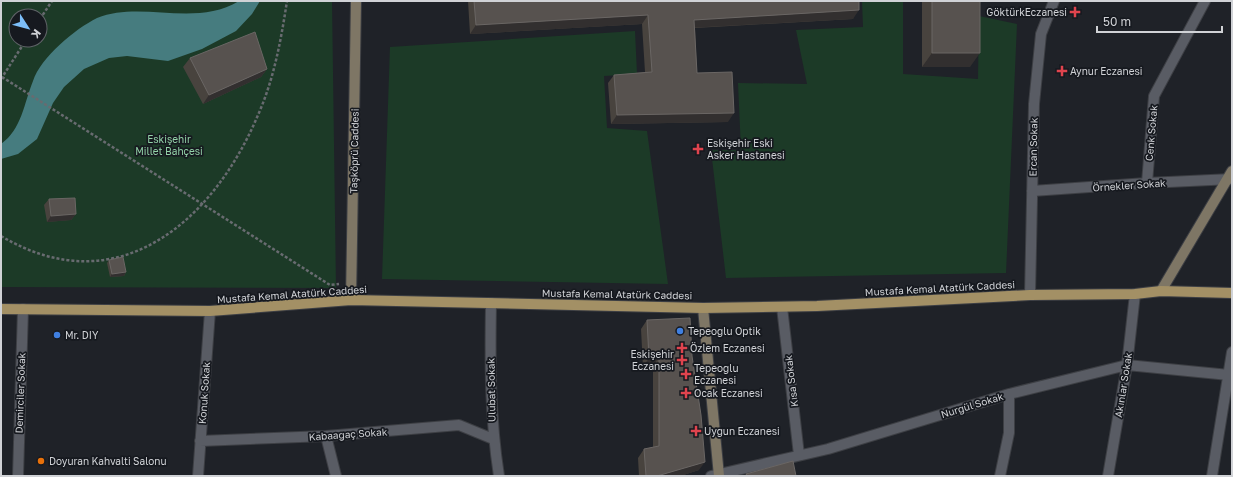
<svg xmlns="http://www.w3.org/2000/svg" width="1233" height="477" font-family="'Golos Text',sans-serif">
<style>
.green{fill:#1c3a27;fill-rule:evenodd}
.water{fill:#467c7f}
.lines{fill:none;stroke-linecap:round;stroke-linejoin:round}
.minor-casing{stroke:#3d3f44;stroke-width:12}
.secondary-casing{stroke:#3d3f44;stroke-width:12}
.primary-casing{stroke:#3d3f44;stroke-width:12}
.path{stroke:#686b70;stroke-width:2.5;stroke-dasharray:3 2;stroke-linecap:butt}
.minor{stroke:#595c64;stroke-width:10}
.secondary{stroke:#7e7665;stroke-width:10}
.primary{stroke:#a39065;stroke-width:10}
.wall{fill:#48433e}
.shaded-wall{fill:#322f2f}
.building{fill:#57524f;stroke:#6a6664}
.health-dot{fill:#e0444e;stroke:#16191f;stroke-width:1.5}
.shop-dot{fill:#3f7fe0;stroke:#16191f;stroke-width:1.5}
.food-dot{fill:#e8710a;stroke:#16191f;stroke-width:1.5}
.labels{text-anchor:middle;stroke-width:3.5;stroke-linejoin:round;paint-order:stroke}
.poi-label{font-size:10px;fill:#d0d2d6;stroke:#16191f;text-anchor:start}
.street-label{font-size:10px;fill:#d0d2d6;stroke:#16191f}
.park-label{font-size:10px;fill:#93d2a8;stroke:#16191f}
</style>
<rect width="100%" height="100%" fill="#1f2228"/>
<path class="green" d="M 1,1 L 332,1 L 336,288 L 1,287 ZM 16,16 L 40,16 L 40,40 L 16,40 Z
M 862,1 L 903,1 L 903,74 L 978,79 L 979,16 L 1017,24 L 1006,273 L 726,278 L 711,150 L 741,150 L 738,83 L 807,84 L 796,30 L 863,27 Z
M 635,31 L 637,74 L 604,76 L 607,128 L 647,131 L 668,284 L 382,279 L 390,47 Z"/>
<path class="water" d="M 239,1 L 260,1 L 252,14 L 236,31 L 202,49 L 168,61 L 127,56 L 109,58 L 84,69 L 64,87 L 53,103 L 37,139 L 18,154 L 1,159 L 1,144 C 22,129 24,103 33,81 C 41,57 75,29 97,18 C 142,0 194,28 239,1 Z"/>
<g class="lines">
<defs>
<path id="minor" d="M 1147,183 L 1154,96 L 1205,1
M 1032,191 L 1147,183 L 1232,179
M 1030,295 L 1034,104 L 1041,34 L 1054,1
M 491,303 C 490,362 490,418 499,476
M 782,307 L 799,455
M 326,436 L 336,476
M 200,441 L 326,436 L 459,425 L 493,439
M 18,476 L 23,309
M 198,476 L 210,311
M 711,476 L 828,449 L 1009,394 L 1127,365 L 1229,375
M 1000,476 L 1009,433 L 1009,394
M 1108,476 L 1127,365 L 1135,294
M 1212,476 L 1232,352"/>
<path id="secondary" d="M 1161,291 L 1232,171
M 351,300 L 356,1
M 703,308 L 719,476"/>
<path id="primary" d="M 1,309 L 210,311 L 351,300 L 703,308 L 817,306 L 1030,295 L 1135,294 L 1161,291 L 1232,293"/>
</defs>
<use href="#minor" class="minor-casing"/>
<use href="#secondary" class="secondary-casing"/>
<use href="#primary" class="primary-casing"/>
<path class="path" d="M 40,19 L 52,1
M 2,77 L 330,285 L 339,284
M 1,79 L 26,40
M 1,236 C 117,305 213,222 258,115 C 274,79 281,40 287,1"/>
<use href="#minor" class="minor"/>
<use href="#secondary" class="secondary"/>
<use href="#primary" class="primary"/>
</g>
<path class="wall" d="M 468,1 L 859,1 L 853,19 L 695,28 L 697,73 L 728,122 L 611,124 L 608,83 L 614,75 L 645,72 L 642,24 L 470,34 Z
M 922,1 L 980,1 L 970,67 L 922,67 Z
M 190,58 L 267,69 L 261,77 L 203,104 L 183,67 Z
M 49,199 L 76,214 L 71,220 L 47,222 L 44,205 Z
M 109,260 L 126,272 L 124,276 L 110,277 L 107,263 Z
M 647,320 L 692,356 L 699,470 L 680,476 L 639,476 L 638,458 L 644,449 L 653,447 L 653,366 L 643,367 L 641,329 Z"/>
<path class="shaded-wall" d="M 859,10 L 853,19 L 688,28 L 694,20 Z
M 648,15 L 642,24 L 470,34 L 476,25 Z
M 932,53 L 980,53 L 970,67 L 922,67 Z
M 267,69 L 261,77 L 203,104 L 209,95 Z
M 734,113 L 728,122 L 611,124 L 617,115 Z
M 76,214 L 71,220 L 47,222 L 51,216 Z
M 126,272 L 124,276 L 110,277 L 112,274 Z
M 659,357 L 653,366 L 643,367 L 649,358 Z
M 705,462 L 699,470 L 680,476 L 657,476 Z"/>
<path class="building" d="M 474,1 L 859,1 L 859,10 L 694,20 L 697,73 L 732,72 L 734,113 L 617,115 L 614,75 L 652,72 L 648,15 L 476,25 Z
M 932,1 L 980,1 L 980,53 L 932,53 Z
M 255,32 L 267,69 L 209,95 L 190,58 Z
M 75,198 L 76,214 L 51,216 L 49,199 Z
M 123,257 L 126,272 L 112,274 L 109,260 Z
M 690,318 L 692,356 L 701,415 L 705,462 L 657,476 L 646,476 L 644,449 L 659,446 L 659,357 L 649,358 L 647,320 Z
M 793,461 L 796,476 L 747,476 L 746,474 Z"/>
<g class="health-dot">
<path d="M1073 6h4v4h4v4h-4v4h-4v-4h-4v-4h4z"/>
<path d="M1060 65h4v4h4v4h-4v4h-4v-4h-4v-4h4z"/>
<path d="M696 143h4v4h4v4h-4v4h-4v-4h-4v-4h4z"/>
<path d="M680 342h4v4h4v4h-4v4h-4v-4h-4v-4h4z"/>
<path d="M680 354h4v4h4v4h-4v4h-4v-4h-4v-4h4z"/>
<path d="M684 368h4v4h4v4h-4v4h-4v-4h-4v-4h4z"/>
<path d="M684 387h4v4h4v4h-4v4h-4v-4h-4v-4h4z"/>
<path d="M694 425h4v4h4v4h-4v4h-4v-4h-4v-4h4z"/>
</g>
<g class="shop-dot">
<circle cx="680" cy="331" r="4"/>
<circle cx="57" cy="335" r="4"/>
</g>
<circle class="food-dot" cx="41" cy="461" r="4"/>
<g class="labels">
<g class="poi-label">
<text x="1067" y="16" text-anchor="end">GöktürkEczanesi</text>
<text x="1070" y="75">Aynur Eczanesi</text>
<text x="707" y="147">Eskişehir Eski<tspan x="707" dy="12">Asker Hastanesi</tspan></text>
<text x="688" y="335">Tepeoğlu Optik</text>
<text x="65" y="339">Mr. DIY</text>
<text x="690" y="352">Özlem Eczanesi</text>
<text x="674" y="358" text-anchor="end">Eskişehir<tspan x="674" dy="12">Eczanesi</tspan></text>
<text x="694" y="372">Tepeoğlu<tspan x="694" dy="12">Eczanesi</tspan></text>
<text x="694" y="397">Ocak Eczanesi</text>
<text x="704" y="435">Uygun Eczanesi</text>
<text x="49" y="465">Doyuran Kahvalti Salonu</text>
</g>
<g class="street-label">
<text transform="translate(1151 133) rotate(-85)" y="4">Cenk Sokak</text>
<text transform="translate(1033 147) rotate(-89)" y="4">Ercan Sokak</text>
<text transform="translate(354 151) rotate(-89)" y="4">Taşköprü Caddesi</text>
<text transform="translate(1129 185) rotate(-4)" y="4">Örnekler Sokak</text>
<text transform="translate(940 288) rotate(-3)" y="4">Mustafa Kemal Atatürk Caddesi</text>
<text transform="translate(292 294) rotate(-4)" y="4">Mustafa Kemal Atatürk Caddesi</text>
<text transform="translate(617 294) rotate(1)" y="4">Mustafa Kemal Atatürk Caddesi</text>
<text transform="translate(791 381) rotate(-97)" y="4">Kısa Sokak</text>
<text transform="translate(1123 385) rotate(-81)" y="4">Akınlar Sokak</text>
<text transform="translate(491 390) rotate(-91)" y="4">Ulubat Sokak</text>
<text transform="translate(20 393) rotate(-88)" y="4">Demirciler Sokak</text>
<text transform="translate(204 393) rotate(-86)" y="4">Konuk Sokak</text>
<text transform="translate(972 405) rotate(-17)" y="4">Nurgül Sokak</text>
<text transform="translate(348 434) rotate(-4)" y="4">Kabaağaç Sokak</text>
</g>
<g class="park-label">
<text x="169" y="143">Eskişehir<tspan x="169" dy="12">Millet Bahçesi</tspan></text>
</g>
</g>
<rect width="1233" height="477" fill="none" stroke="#d0d2d6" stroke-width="4"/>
<g transform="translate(28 28) rotate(126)"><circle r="19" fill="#16191f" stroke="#606368"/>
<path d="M0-3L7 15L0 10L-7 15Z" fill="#7cbef9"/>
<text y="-6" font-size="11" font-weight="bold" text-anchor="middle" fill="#d0d2d6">K</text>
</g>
<path d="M1097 26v6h125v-6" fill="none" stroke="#d0d2d6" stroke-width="2"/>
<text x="1103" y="26" font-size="12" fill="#d0d2d6" stroke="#16191f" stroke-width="3" paint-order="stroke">50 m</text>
</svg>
